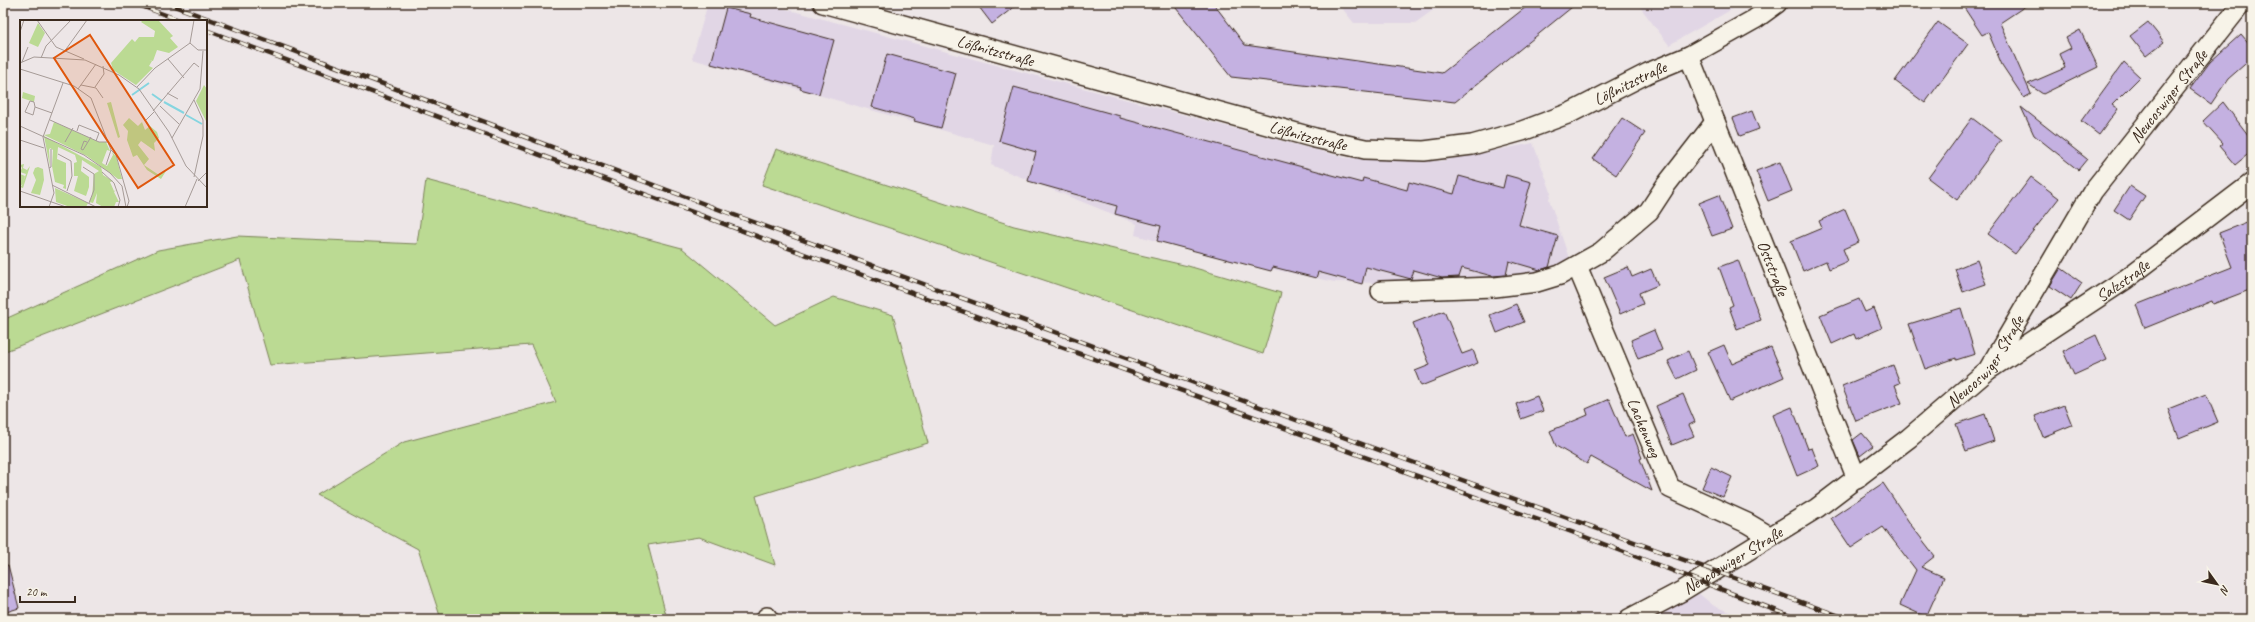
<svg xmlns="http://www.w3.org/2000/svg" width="2255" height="622" font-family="Caveat,sans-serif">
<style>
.built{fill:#e1d6e5}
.green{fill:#bbda93;stroke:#7b8258}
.building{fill:#c4b1e1;stroke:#3b2a1e}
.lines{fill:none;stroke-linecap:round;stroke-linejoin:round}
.minor-casing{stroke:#3b2a1e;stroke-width:22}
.minor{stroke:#f7f3e8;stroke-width:19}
.rail-casing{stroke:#3b2a1e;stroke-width:4.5}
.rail{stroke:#f7f3e8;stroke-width:3;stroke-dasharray:9;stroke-linecap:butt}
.labels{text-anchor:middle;stroke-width:3;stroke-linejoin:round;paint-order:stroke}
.street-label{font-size:17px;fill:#3b2a1e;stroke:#f7f3e8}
.inset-river{fill:none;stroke:#85d5e0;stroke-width:2}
.inset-road{fill:none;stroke:#a69b97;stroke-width:1}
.view{fill:#df570d;fill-opacity:0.15;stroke:#df570d;stroke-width:2}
.inset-edge{fill:none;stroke:#3b2a1e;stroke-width:2}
</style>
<rect width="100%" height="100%" fill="#ede6e7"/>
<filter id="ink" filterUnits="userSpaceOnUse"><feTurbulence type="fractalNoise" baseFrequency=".025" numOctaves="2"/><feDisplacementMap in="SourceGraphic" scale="8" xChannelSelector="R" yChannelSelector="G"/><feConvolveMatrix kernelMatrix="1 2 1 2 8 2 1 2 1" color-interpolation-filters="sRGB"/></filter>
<g filter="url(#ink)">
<path class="built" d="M 708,3 L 763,3 L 1346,158 L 1441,161 L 1533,143 L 1551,192 L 1549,199 L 1570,261 L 1548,272 L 1430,284 L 1335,282 L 1236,262 L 1135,235 L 1137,224 L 991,165 L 994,145 L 692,59 Z
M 1338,3 L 1443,3 L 1415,23 L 1354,23 Z
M 1637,3 L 1743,3 L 1669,45 Z
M 1697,592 L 1714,606 L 1747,619 L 1655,619 Z"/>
<path class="green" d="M 776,149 L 1014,226 L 1188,266 L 1281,293 L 1263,354 L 762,185 Z
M 426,180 L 682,248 L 775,325 L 834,297 L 893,315 L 928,443 L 756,496 L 775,565 L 699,537 L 648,545 L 667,619 L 441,619 L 418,549 L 317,495 L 404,442 L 556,402 L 531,345 L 270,365 L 240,260 L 3,352 L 3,320 L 158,250 L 237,236 L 417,244 Z"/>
<path class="building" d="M 976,3 L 1019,3 L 992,24 Z
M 1172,3 L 1213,3 L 1245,45 L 1442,73 L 1531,3 L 1577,3 L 1455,102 L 1231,77 Z
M 1961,3 L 2030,3 L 2000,23 L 2031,94 L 2024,98 L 2002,65 L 1988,32 L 1982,35 Z
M 726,8 L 751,14 L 750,17 L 834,40 L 819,94 L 800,89 L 801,87 L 711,64 Z
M 1938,22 L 1968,44 L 1925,103 L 1895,81 Z
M 2148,22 L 2164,42 L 2146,56 L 2130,36 Z
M 2080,30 L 2098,67 L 2043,94 L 2028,84 L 2065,68 L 2059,54 L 2071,48 L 2066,38 Z
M 2241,34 L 2252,47 L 2252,58 L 2228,79 L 2211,104 L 2190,89 L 2210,62 Z
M 887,54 L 956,73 L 941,128 L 914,121 L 915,119 L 872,107 Z
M 2124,62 L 2140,77 L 2112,105 L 2118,109 L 2099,135 L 2081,121 Z
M 1014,87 L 1120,116 L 1120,118 L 1362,183 L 1363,178 L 1407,190 L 1409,182 L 1454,194 L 1459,176 L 1503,188 L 1506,175 L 1531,182 L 1519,225 L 1558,236 L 1549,267 L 1540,270 L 1509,261 L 1506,275 L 1492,276 L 1462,268 L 1459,277 L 1442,278 L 1414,270 L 1411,279 L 1366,267 L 1362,284 L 1318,272 L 1316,278 L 1273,267 L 1271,271 L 1157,241 L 1161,226 L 1115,214 L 1117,206 L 1028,181 L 1036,152 L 999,141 Z
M 2223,102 L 2252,140 L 2252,151 L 2235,165 L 2219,146 L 2223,143 L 2203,121 Z
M 2021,107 L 2087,159 L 2078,170 L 2034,135 Z
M 1752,111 L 1759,129 L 1740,136 L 1733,118 Z
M 1622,118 L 1645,133 L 1616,175 L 1593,159 Z
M 1972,118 L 2001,140 L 1957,200 L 1928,178 Z
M 1780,162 L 1792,191 L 1768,201 L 1756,171 Z
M 2031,177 L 2059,198 L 2015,254 L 1988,234 Z
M 2130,186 L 2145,196 L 2129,220 L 2114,210 Z
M 1719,195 L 1732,229 L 1712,236 L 1699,203 Z
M 1845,209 L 1859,242 L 1843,249 L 1848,261 L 1829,269 L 1826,261 L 1803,271 L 1791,241 L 1822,228 L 1819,221 Z
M 2252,220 L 2252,289 L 2213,304 L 2212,301 L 2145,328 L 2136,305 L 2232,267 L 2219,233 Z
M 1738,260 L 1761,320 L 1737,329 L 1729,307 L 1733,305 L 1719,267 Z
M 1977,260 L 1986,284 L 1963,292 L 1955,269 Z
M 1628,267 L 1632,277 L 1651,269 L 1658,285 L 1639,293 L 1643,304 L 1620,314 L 1604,277 Z
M 2061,268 L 2082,283 L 2071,300 L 2050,286 Z
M 1859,299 L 1865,312 L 1874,308 L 1882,328 L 1856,339 L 1854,334 L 1832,344 L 1820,315 Z
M 1516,304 L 1524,322 L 1497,333 L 1490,315 Z
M 1961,308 L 1975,354 L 1956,360 L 1956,358 L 1925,369 L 1909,324 Z
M 1444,311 L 1462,354 L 1473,350 L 1478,363 L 1421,386 L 1415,371 L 1430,365 L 1413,323 Z
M 1654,330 L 1662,350 L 1638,359 L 1631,340 Z
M 2096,335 L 2107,360 L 2074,375 L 2063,351 Z
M 1724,345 L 1732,364 L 1771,347 L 1784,377 L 1730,401 L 1708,352 Z
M 1688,351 L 1696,370 L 1677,379 L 1668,361 Z
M 1893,365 L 1900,383 L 1895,385 L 1902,403 L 1856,421 L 1842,386 Z
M 1683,394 L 1695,422 L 1689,425 L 1694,436 L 1672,445 L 1656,406 Z
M 2206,394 L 2218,422 L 2179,438 L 2168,409 Z
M 1537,396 L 1543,411 L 1521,419 L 1516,404 Z
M 1609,399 L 1625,437 L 1633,434 L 1642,458 L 1640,459 L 1652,491 L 1591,457 L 1587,464 L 1556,446 L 1550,431 L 1588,415 L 1586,409 Z
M 2064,405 L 2072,425 L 2043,437 L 2035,416 Z
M 1792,407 L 1808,449 L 1812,448 L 1819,466 L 1797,476 L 1773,415 Z
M 1985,414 L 1994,441 L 1966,451 L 1956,424 Z
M 1862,433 L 1873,446 L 1860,456 L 1853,440 Z
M 1711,467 L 1732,477 L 1723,497 L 1702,488 Z
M 1883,483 L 1911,525 L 1935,556 L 1921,567 L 1944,577 L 1926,617 L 1900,605 L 1916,570 L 1883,527 L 1851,548 L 1831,518 Z
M 8,565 L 19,608 L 3,613 L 3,566 Z"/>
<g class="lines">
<defs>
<g id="minor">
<path id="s1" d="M 823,3 L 1315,138 L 1365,149 L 1424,151 L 1472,145 L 1522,131 L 1570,113 L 1648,73 L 1689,56 L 1755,19 L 1777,3"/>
<path id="s2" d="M 1689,56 L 1857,479"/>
<path id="s3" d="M 1577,266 L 1670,488 L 1747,523 L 1769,536"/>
<path d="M 1381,291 L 1495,287 L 1537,282 L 1560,275 L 1601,252 L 1649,211 L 1666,185 L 1715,122"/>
<path id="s4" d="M 1991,368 L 2126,279 L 2252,183"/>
<path d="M 767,617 L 768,619"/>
<path id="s5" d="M 1629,619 L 1682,591 L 1817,508 L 1909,438 L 1988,370 L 2093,191 L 2242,3"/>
</g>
</defs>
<use href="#minor" class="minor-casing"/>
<use href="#minor" class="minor"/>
<defs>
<path id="rail" d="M 133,3 L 182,21
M 166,3 L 726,212 L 1329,432 L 1848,619
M 206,30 L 807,255 L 1580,535 L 1798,619"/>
</defs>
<use href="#rail" class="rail-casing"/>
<use href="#rail" class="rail"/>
</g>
</g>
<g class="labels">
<g class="street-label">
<text dy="6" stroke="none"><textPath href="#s1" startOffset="179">Lößnitzstraße</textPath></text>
<text dy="6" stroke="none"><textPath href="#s1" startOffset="839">Lößnitzstraße</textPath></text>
<text dy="6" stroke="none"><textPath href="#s5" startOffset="767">Neucoswiger Straße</textPath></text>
<text dy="6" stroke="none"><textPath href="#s1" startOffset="503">Lößnitzstraße</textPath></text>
<text dy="6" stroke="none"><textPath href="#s2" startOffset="228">Oststraße</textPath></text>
<text dy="6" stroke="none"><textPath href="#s4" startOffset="158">Salzstraße</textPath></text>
<text dy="6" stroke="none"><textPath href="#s5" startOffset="443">Neucoswiger Straße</textPath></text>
<text dy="6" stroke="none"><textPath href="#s3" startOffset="175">Lachenweg</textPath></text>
<text dy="6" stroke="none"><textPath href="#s5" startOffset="119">Neucoswiger Straße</textPath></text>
</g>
</g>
<g transform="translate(20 20)">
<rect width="187" height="187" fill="#ede6e7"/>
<path d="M 123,0 L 138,0 L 153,16 L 150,18 L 158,27 L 149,33 L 137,30 L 133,41 L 129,40 L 132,41 L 129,46 L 133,48 L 116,65 L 93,50 L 91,43 L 112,19 L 115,22 L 119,17 L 134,17 L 135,11 L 121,2 ZM 18,3 L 25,13 L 18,27 L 9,23 ZM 184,65 L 187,69 L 187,103 L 176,81 ZM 3,72 L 15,76 L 14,82 L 2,78 ZM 91,82 L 100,117 L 98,118 L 87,83 ZM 109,98 L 118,106 L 122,102 L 125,110 L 130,106 L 137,112 L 139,118 L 134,123 L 135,131 L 121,121 L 118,125 L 129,139 L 124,145 L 139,155 L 146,151 L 141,159 L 127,150 L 117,135 L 113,137 L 107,120 L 108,111 L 103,105 ZM 34,102 L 79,122 L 86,122 L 90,131 L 87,130 L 82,143 L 87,146 L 93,135 L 92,132 L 96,136 L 102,159 L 98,159 L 67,136 L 24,115 L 30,114 ZM 24,116 L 81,147 L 83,155 L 93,161 L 90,162 L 94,171 L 96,170 L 94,172 L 99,182 L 96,182 L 94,187 L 83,187 L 76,183 L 77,173 L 73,183 L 69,182 L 72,176 L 74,154 L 79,151 L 62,140 L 61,151 L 69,157 L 69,167 L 66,176 L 54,171 L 58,156 L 54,156 L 54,143 L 57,142 L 55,135 L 38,127 L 37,139 L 46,143 L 46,169 L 43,168 L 44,165 L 35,162 L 32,146 L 33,130 L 30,128 L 29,130 L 30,147 ZM 4,144 L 3,148 L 7,150 L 10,146 L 3,168 L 0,167 L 3,164 L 0,166 L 0,154 L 5,156 L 3,162 L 6,154 L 0,152 L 2,148 L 0,145 ZM 18,147 L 23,149 L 24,160 L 20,175 L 11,173 L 16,160 L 13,153 L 15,148 ZM 35,168 L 68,183 L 66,187 L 50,187 L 36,182 Z" fill="#bbda93"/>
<path class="inset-river" d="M 132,74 L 142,81M 112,75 L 129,63M 144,82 L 164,93M 166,95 L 182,104"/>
<path class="inset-road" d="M 17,0 L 36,27 L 64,39M 0,12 L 4,0M 170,23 L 174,0M 170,23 L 178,30 L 187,30M 44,32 L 67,0M 21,38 L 26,26 L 51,0M 148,39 L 164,58M 2,42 L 8,27M 0,43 L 14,37 L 65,40 L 99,55 L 119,69 L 149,112 L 166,146 L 187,168M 0,49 L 54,66 L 71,78 L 91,130 L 86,145M 61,65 L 76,68 L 83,78M 75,67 L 84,54 L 83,46M 117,67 L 135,48 L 170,23M 58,69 L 76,44M 147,73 L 158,79M 140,86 L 159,104M 15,87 L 13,95 L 5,92 L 10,81 L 14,82 L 15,87 L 32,93M 133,91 L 174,43 L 179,47M 30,100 L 79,122 L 87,122M 125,101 L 134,92M 0,106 L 64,135 L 90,153 L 102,166 L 106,187M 57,111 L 59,105 L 79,113 L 76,121M 152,118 L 180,69 L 183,31M 0,120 L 24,128M 45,122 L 53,108M 67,122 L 64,121 L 61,129 L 63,130 L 71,117M 91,130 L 96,135 L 109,181 L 107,187M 38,134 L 51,141 L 52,156 L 47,171M 63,147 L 74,154 L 74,170 L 69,183M 29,148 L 31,147 L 31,129M 82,152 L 94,163 L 100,180 L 98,187M 174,157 L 183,116 L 183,100 L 174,80M 178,161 L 187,152M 32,165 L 76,187M 0,171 L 46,187M 29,187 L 34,173 L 23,117 L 43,63M 165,187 L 177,159"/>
<path class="view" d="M 70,15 L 154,145 L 118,168 L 34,38 Z"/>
<rect width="187" height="187" class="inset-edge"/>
</g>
<rect width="2255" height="622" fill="none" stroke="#f7f3e8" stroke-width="16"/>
<rect x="8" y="8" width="2239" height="606" fill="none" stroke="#3b2a1e" stroke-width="1.5" filter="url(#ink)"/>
<g transform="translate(2217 584) rotate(123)" stroke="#f7f3e8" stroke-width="3" paint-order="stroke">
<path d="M0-3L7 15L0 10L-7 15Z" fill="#3b2a1e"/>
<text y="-6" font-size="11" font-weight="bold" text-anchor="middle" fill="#3b2a1e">N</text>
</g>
<path d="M20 596v6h55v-6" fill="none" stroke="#3b2a1e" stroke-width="2"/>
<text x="26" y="596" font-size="12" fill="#3b2a1e" stroke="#f7f3e8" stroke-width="3" paint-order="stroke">20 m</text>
</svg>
